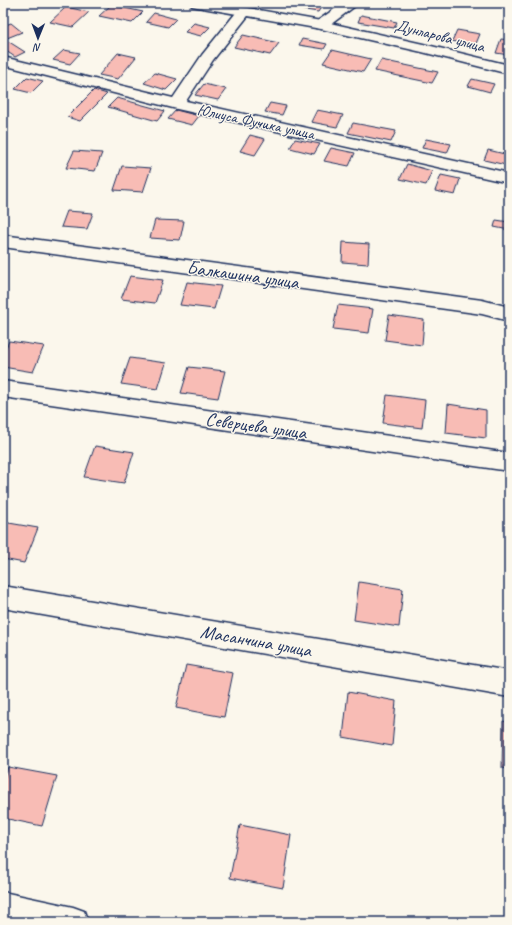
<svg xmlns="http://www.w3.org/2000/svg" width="512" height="925" font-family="Caveat,sans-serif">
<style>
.building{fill:#f8bcb5;stroke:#1b2f5e}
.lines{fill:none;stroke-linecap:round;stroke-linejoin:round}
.minor-casing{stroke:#1b2f5e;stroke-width:3}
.major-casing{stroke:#1b2f5e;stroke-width:3}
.minor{fill:#fbf7ec;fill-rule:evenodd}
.major{fill:#fbf7ec;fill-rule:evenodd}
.labels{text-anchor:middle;stroke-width:3;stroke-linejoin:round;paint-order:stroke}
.far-street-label{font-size:16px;fill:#1b2f5e;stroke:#fbf7ec}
.street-label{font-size:19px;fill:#1b2f5e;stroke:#fbf7ec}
</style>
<rect width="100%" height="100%" fill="#fbf7ec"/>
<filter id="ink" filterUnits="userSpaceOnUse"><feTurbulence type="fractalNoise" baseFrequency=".025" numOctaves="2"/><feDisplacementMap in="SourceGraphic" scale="8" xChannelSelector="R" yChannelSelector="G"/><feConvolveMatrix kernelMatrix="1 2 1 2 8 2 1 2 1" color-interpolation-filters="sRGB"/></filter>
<g filter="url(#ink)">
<path class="building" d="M 303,3 L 324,3 L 318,12 L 299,9 Z
M 111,5 L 143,12 L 132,23 L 99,16 Z
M 66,7 L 89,12 L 73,27 L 50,22 Z
M 154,13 L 176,19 L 168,27 L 146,22 Z
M 361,15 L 397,22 L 394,28 L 358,22 Z
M 11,23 L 22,32 L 7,38 L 3,34 L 3,26 Z
M 194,23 L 210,27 L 201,36 L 185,32 Z
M 457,30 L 480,34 L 475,46 L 452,41 Z
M 243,35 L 279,43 L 270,55 L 234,47 Z
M 3,38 L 25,52 L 15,57 L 3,49 Z
M 302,39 L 327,44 L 324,49 L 299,45 Z
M 501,39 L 509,40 L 509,55 L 496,53 Z
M 64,50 L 80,53 L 70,64 L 53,60 Z
M 332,50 L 371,59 L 363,72 L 323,63 Z
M 118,53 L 136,57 L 118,79 L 99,75 Z
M 381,60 L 438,72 L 432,83 L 375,71 Z
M 155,73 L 177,79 L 166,90 L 144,83 Z
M 27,77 L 43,81 L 31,93 L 15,89 Z
M 472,79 L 494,84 L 490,92 L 468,86 Z
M 204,84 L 226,89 L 218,100 L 195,95 Z
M 94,90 L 107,94 L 80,121 L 67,117 Z
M 117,98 L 165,111 L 157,121 L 108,107 Z
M 270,103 L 286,106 L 282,115 L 265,112 Z
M 176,110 L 199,116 L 192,125 L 168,119 Z
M 317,110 L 343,115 L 337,127 L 311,122 Z
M 353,123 L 396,131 L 391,142 L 348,133 Z
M 250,135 L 265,139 L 255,155 L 240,151 Z
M 295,139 L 320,144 L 314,154 L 290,148 Z
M 426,139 L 451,144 L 447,153 L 422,148 Z
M 331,148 L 355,153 L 349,166 L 324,161 Z
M 488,150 L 509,155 L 506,165 L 484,160 Z
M 74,151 L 102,153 L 95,171 L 66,168 Z
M 407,164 L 432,171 L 426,185 L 400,179 Z
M 122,166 L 151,168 L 143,192 L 114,190 Z
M 441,175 L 460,179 L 455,195 L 435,191 Z
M 67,211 L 93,213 L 87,229 L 61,227 Z
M 155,220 L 184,221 L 180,240 L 150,238 Z
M 496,220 L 509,222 L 509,230 L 494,227 Z
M 343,242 L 369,244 L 368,264 L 342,262 Z
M 130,276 L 163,280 L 155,303 L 121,299 Z
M 187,282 L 221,286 L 214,309 L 180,305 Z
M 338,305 L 373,309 L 369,333 L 333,329 Z
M 389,315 L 424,320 L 422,345 L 385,340 Z
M 9,341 L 44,346 L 33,372 L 3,367 L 3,354 Z
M 130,358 L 166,363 L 158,389 L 121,384 Z
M 189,367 L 225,371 L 218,398 L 181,393 Z
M 387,395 L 425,400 L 422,428 L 383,423 Z
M 448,404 L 486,410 L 486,438 L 446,433 Z
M 95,446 L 134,452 L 124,483 L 84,477 Z
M 3,522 L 38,528 L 24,563 L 3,559 Z
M 359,582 L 403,589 L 399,627 L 354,620 Z
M 186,665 L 233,673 L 224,717 L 176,708 Z
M 348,692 L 396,701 L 392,746 L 343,737 Z
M 503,721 L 509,722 L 509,769 L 502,768 Z
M 8,767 L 57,776 L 42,826 L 3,818 L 3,783 Z
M 240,825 L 291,835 L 283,888 L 230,878 Z"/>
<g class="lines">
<defs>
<path id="minor" d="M 343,3 L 359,3 L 326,28 L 321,29 L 316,28 L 314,25 L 316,22 Z
M 244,8 L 249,9 L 251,12 L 213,60 L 186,101 L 509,173 L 509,183 L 177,109 L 3,65 L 3,57 L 173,98 L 202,55 L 239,9 Z
M 3,235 L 482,300 L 509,307 L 509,321 L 482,314 L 3,247 Z
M 3,381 L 509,453 L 509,471 L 3,397 Z
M 3,586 L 509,671 L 509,697 L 3,608 Z
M 3,892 L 73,907 L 84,911 L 88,922 L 3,922 Z"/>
<path id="major" d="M 190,3 L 220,3 L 321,21 L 423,44 L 509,65 L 509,74 L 422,52 L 321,29 L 197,7 L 192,6 Z"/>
</defs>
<use href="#minor" class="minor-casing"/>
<use href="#major" class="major-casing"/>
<use href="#minor" class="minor"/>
<use href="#major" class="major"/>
</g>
</g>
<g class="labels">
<g class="far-street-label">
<text transform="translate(440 35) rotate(14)" y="6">Дунларова улица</text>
<text transform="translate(256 121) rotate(12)" y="6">Юлиуса Фучика улица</text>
</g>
<g class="street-label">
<text transform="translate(243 274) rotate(8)" y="7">Балкашина улица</text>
<text transform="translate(256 425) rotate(8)" y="7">Северцева улица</text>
<text transform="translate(256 640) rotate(10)" y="7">Масанчина улица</text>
</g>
</g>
<rect width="512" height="925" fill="none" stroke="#fbf7ec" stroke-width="16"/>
<rect x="8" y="8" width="496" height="909" fill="none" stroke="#1b2f5e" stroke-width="1.5" filter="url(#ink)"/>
<g transform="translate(38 38) rotate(181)" stroke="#fbf7ec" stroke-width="3" paint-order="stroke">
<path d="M0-3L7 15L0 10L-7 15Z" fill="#1b2f5e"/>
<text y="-6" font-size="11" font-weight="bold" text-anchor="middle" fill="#1b2f5e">N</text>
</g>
</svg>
